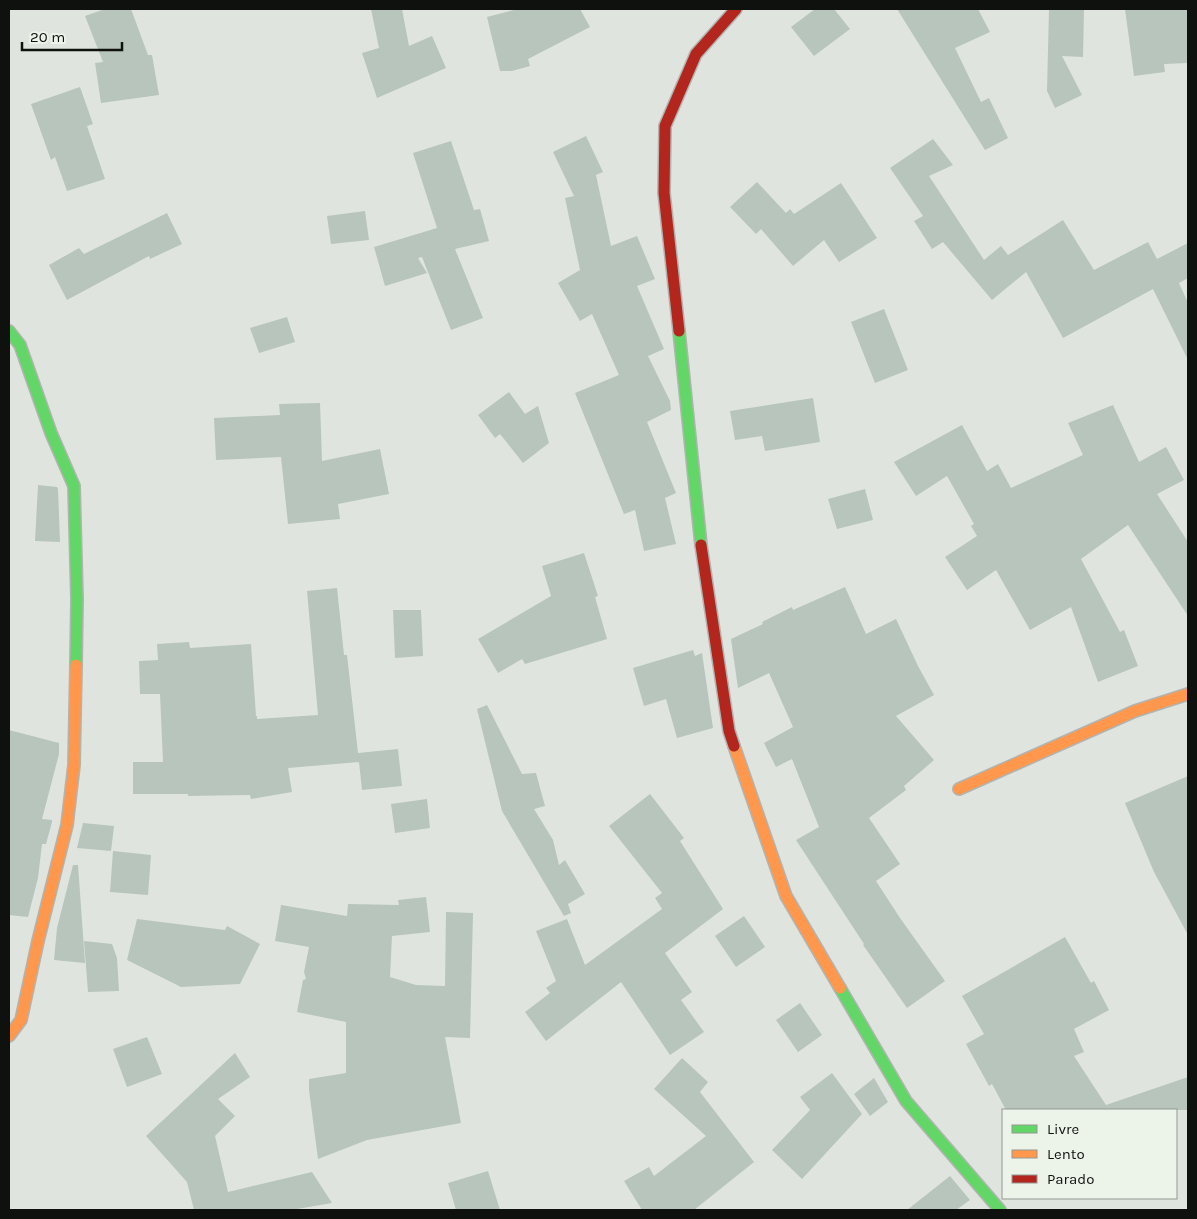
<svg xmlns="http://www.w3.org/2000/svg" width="1197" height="1219" font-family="Karla,sans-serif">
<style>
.building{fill:#b7c5bc}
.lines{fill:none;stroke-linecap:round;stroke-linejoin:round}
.fast-casing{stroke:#b1b4b0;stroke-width:14}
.slow-casing{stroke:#b1b4b0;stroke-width:14}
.jam-casing{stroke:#b1b4b0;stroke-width:14}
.fast{stroke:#63d668;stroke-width:11}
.slow{stroke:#ff974d;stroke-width:11}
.jam{stroke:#b3261e;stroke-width:11}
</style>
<rect width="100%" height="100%" fill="#e0e4de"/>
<path class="building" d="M 105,9 L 131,9 L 148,55 L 152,55 L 159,95 L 101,103 L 95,63 L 103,62 L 85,16 Z
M 371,9 L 402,9 L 409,46 L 432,36 L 446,68 L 377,98 L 362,53 L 379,48 Z
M 518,9 L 580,9 L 590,27 L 528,59 L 530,66 L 512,71 L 500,71 L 487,17 Z
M 815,9 L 834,9 L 850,29 L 814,56 L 791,27 Z
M 897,9 L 978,9 L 990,32 L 955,48 L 981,102 L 989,98 L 1008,138 L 985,150 Z
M 1049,9 L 1084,9 L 1083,57 L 1062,56 L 1082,95 L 1055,108 L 1047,91 Z
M 1125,9 L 1188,9 L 1188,63 L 1164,64 L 1165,72 L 1134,76 Z
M 80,87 L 93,124 L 87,126 L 105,179 L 67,191 L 55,157 L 51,160 L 31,104 Z
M 586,136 L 603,172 L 596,175 L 611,246 L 637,236 L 655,279 L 637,286 L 664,349 L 648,356 L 670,401 L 671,410 L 647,422 L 676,493 L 665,498 L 676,544 L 644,551 L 635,510 L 624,514 L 575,393 L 619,375 L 592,314 L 580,321 L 558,283 L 580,270 L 565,198 L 574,196 L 553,152 Z
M 933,139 L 953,165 L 929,176 L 984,260 L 1001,246 L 1008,255 L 1063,220 L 1094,270 L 1148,242 L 1157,259 L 1188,243 L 1188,278 L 1179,283 L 1188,303 L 1188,360 L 1153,289 L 1063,338 L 1026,272 L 992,300 L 943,242 L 932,249 L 914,221 L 923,216 L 890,168 Z
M 451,141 L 474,210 L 480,209 L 489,241 L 455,249 L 483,318 L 451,330 L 422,257 L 418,258 L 427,273 L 385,286 L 374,247 L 437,228 L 413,153 Z
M 757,182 L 786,213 L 790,209 L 794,214 L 841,183 L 877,238 L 839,262 L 824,240 L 793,266 L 761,229 L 756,234 L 730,207 Z
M 365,211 L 369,240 L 331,244 L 327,216 Z
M 167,213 L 182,244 L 150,259 L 149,256 L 67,300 L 49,265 L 79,248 L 84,254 Z
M 884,309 L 908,370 L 875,383 L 851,322 Z
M 287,317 L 295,342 L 259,353 L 250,328 Z
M 509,392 L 525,414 L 538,406 L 549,443 L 523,463 L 500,434 L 495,438 L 478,415 Z
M 813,398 L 820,442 L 765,451 L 762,436 L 735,440 L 730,411 Z
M 320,403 L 322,461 L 380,449 L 389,494 L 338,504 L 340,519 L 288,524 L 281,457 L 216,460 L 214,418 L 280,415 L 279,404 Z
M 1113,405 L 1139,462 L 1166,447 L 1184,480 L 1157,494 L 1188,542 L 1188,616 L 1128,525 L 1081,559 L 1120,632 L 1124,630 L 1138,666 L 1098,682 L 1071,607 L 1030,630 L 996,570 L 967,590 L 945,557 L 977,536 L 971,526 L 974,524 L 947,476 L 916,496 L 894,462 L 962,425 L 987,471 L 998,464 L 1011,488 L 1083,455 L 1068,423 Z
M 38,485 L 57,487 L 58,489 L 60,542 L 35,541 Z
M 865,489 L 873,520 L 837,529 L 828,499 Z
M 584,553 L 598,596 L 595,597 L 607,639 L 525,664 L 522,659 L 498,673 L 478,639 L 551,596 L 542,566 Z
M 845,587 L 866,634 L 896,619 L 918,666 L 934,695 L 896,716 L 934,760 L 904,786 L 906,790 L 869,818 L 900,864 L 876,881 L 900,918 L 945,981 L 907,1008 L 863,945 L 864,944 L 796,840 L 819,827 L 792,759 L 776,767 L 764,743 L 793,727 L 769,673 L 738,688 L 731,639 L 763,624 L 762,622 L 792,607 L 793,610 Z
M 337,588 L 344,655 L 347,655 L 359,762 L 288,768 L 292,792 L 251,799 L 250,795 L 188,796 L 188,794 L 133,794 L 133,762 L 163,762 L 160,694 L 140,694 L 139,661 L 158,660 L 157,644 L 189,642 L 190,648 L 251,644 L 256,716 L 257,716 L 257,719 L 318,715 L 307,591 Z
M 393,610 L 421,610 L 423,656 L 395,658 Z
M 693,650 L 695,656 L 702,653 L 713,728 L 677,738 L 666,699 L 644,706 L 633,668 Z
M 487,705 L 522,774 L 536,773 L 545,806 L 534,809 L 553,840 L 559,865 L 565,860 L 585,894 L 568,904 L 571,913 L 564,916 L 502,811 L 477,709 Z
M 9,730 L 59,743 L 59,754 L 42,819 L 52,820 L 52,822 L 46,844 L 42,844 L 38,878 L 28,917 L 9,915 Z
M 398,749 L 402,786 L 362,790 L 358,753 Z
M 1188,776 L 1188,935 L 1154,872 L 1125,803 Z
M 650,794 L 684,838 L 680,841 L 723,909 L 665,953 L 692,992 L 681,1000 L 704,1032 L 670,1055 L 621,982 L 546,1041 L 525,1012 L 550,993 L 546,988 L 556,981 L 536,931 L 567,919 L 585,965 L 662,909 L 655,898 L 662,893 L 609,826 Z
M 427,799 L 430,828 L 395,833 L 391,804 Z
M 83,823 L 114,826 L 111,851 L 77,848 Z
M 113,851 L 151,855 L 148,895 L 110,892 Z
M 73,865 L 78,865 L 85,963 L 54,960 L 57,928 Z
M 426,897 L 430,932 L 392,936 L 390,977 L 416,985 L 445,986 L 446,912 L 473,913 L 470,1038 L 445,1037 L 461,1123 L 367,1140 L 318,1159 L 309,1090 L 309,1079 L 346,1073 L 346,1022 L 297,1012 L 303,980 L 306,979 L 304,972 L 309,947 L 275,941 L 281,905 L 347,916 L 348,904 L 399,905 L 398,900 Z
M 744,916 L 765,947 L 736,967 L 715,936 Z
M 137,919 L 225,930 L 227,926 L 260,944 L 240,984 L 181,987 L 127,960 Z
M 1065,937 L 1091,983 L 1094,981 L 1109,1010 L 1074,1029 L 1084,1052 L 1074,1056 L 1106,1105 L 1188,1077 L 1188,1110 L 1006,1110 L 992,1084 L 989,1086 L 966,1044 L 984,1034 L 962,996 Z
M 84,941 L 112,944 L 117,958 L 119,991 L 88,992 Z
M 800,1003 L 822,1035 L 798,1052 L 776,1020 Z
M 147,1037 L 162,1074 L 127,1087 L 113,1049 Z
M 235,1053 L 250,1077 L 218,1099 L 235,1116 L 215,1136 L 228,1192 L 312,1172 L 332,1203 L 291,1210 L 194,1210 L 187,1182 L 146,1136 Z
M 682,1058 L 708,1082 L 700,1092 L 754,1162 L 694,1210 L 642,1210 L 624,1181 L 649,1167 L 654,1176 L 706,1136 L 654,1089 Z
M 832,1073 L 862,1114 L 802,1179 L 772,1150 L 810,1110 L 800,1097 Z
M 874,1078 L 888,1102 L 870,1116 L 854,1094 Z
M 488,1171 L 500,1210 L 456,1210 L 448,1183 Z
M 950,1176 L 970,1200 L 956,1210 L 907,1210 Z"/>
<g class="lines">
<defs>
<path id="fast" d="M 9,331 L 20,345 L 51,433 L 74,486 L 77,599 L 76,665
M 679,331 L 701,545
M 840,988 L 906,1101 L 1000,1210"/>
<path id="slow" d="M 734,746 L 786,896 L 840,988
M 959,789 L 1135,711 L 1188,694
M 9,1036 L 21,1020 L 38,941 L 67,825 L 74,765 L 76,665"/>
<path id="jam" d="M 679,331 L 664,193 L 665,126 L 696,54 L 736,9
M 701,545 L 729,731 L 734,746"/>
</defs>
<use href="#fast" class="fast-casing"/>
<use href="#slow" class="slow-casing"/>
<use href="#jam" class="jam-casing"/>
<use href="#fast" class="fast"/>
<use href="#slow" class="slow"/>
<use href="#jam" class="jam"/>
</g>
<rect width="1197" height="1219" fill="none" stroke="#0e110d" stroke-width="20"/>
<rect x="1002" y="1109" width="175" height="90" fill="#ecf3e9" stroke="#939991"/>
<rect x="1012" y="1125" width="25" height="8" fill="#63d668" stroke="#939991"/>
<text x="1047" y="1134" font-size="15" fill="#0e110d">Livre</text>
<rect x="1012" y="1150" width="25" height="8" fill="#ff974d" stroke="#939991"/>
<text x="1047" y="1159" font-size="15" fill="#0e110d">Lento</text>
<rect x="1012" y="1175" width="25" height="8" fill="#b3261e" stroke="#939991"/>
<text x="1047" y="1184" font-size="15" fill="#0e110d">Parado</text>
<path d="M22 42v8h100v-8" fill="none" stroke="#0e110d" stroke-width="2.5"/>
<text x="30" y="42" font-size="15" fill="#0e110d" stroke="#ecf3e9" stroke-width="4" paint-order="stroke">20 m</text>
</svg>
